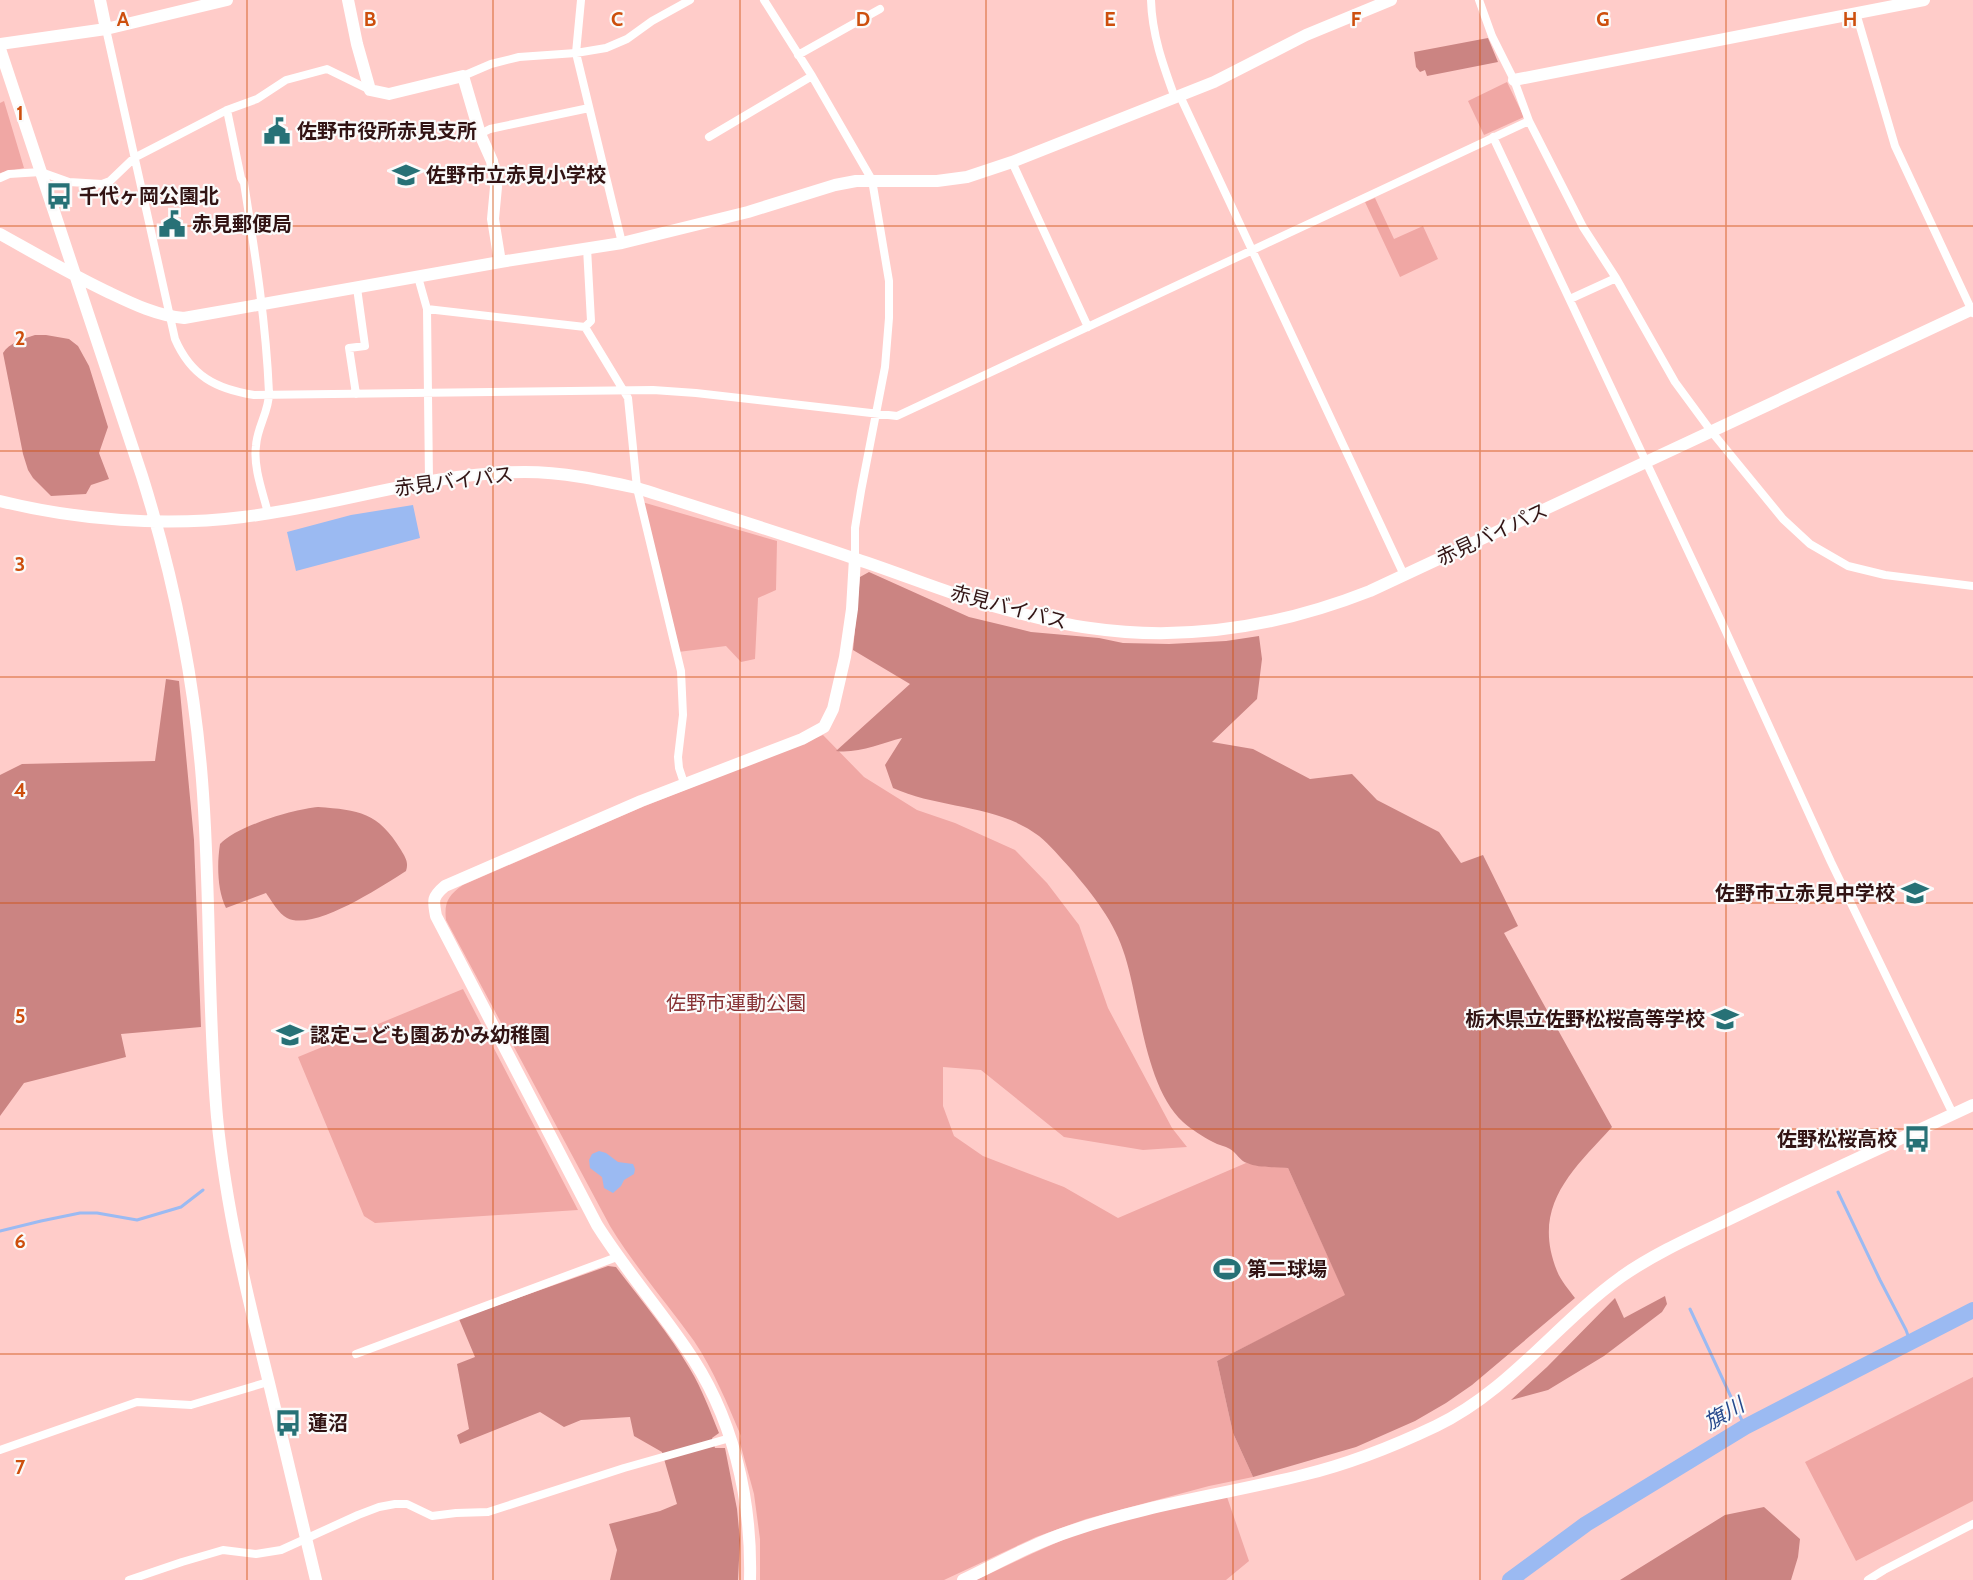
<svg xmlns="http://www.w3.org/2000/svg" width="1973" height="1580" font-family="Cabin,'Noto Sans JP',sans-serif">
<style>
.green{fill:#f0a7a4}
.forest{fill:#cb8482}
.water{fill:#9bbaf2}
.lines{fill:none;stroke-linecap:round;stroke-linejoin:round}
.stream{stroke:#9bbaf2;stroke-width:3}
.river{stroke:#9bbaf2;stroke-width:16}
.street{stroke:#fff;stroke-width:8}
.secondary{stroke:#fff;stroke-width:12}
.grid{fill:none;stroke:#cd4f0d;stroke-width:1.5;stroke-opacity:0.55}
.labels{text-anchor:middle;stroke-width:4.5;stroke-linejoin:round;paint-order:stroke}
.poi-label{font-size:20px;font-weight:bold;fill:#321414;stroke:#fbfbfb;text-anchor:start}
.street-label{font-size:20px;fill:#321414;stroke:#fbfbfb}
.park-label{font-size:20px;fill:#873234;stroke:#fbfbfb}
.water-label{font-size:21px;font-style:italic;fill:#27498c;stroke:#fbfbfb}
.grid-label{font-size:20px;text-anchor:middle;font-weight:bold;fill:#cd4f0d;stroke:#fbfbfb;stroke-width:4.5;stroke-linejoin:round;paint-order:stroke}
</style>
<rect width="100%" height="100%" fill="#ffccc9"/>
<path class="green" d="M 1507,82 L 1524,117 L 1484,135 L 1468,101 Z
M 4,101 L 24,168 L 0,173 L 0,103 Z
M 1375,198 L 1394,239 L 1423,226 L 1438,259 L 1400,277 L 1365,202 Z
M 642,502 L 777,541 L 776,590 L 758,598 L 755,659 L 741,662 L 726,646 L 678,652 Z
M 823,735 L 864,777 L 917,810 L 955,823 L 1015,850 L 1047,883 L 1079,925 L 1108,1008 L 1172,1128 L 1187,1147 L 1143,1150 L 1064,1137 L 981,1070 L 943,1067 L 943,1106 L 954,1136 L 983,1156 L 1064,1187 L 1118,1218 L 1246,1163 L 1288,1168 L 1346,1296 L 1217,1361 L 1233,1433 L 1253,1477 L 1209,1486 L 1086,1519 L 1036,1537 L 944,1580 L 760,1580 L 760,1539 L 754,1494 L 740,1443 L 741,1436 C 727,1403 714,1371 694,1341 C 666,1302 635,1267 610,1226 L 446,920 C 444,903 448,895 463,885 L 640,808 Z
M 463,989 L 578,1210 L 375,1223 L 364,1216 L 298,1057 Z
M 1973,1377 L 1973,1501 L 1856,1561 L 1805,1462 Z
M 1227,1497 L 1249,1561 L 1226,1580 L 976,1580 C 1010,1564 1045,1547 1080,1533 C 1128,1516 1179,1508 1227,1497 Z"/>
<path class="forest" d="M 1488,38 L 1498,62 L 1427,76 L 1425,70 L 1420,72 L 1416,67 L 1414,52 Z
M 35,335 L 46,335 L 69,339 L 78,346 L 89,366 L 108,427 L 99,453 L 109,479 L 91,485 L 86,494 L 51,496 L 33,478 L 28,470 L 23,454 L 3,353 C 9,343 23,339 35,335 Z
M 869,572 L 969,617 L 1031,632 L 1099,638 L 1123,643 L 1169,644 L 1226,641 L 1259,636 L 1262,659 L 1257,699 L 1212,742 L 1253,749 L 1310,779 L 1352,774 L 1377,800 L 1439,832 L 1461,863 L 1483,855 L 1518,926 L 1504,933 L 1612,1127 C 1572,1171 1531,1206 1557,1271 C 1561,1281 1569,1290 1575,1298 L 1472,1385 L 1446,1403 L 1415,1421 L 1356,1447 L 1253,1477 L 1233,1433 L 1217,1361 L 1345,1295 L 1288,1168 C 1275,1167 1258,1168 1247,1163 C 1240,1161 1236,1152 1230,1149 C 1225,1146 1218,1145 1213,1142 C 1203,1137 1191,1129 1183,1122 C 1145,1087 1140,1004 1125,956 C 1115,922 1093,895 1070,868 C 1060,857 1050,845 1039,836 C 997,804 939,809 893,788 L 885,765 L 902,738 C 882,743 857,754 836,751 L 910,684 L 853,650 L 860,577 Z
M 166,679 L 179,681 L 194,840 L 201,1027 L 121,1034 L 126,1057 L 24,1083 L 0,1116 L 0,775 L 22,764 L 155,761 Z
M 318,807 C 359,810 378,812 401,850 C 405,857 409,862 406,871 C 382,886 314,932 287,918 C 279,914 271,900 266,893 L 226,908 C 217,890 217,863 220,844 C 237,826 294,809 318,807 Z
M 608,1266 L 616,1267 C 641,1300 669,1333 690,1369 C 702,1389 710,1411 719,1433 L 712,1438 L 715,1448 L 725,1448 L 737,1509 L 740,1540 L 738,1580 L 610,1580 L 617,1550 L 609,1524 L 660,1511 L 677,1504 L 662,1452 L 634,1436 L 630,1417 L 581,1420 L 564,1427 L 540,1412 L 460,1444 L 457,1435 L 469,1429 L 457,1364 L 475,1357 L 459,1319 Z
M 1665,1296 L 1667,1304 L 1662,1312 L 1604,1356 L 1548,1390 L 1511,1400 L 1547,1367 L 1615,1298 L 1624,1318 Z
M 1764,1507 L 1800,1539 L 1798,1557 L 1791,1580 L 1620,1580 L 1725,1515 Z"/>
<path class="water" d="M 413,505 L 420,538 L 296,571 L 287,532 L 351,515 Z
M 599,1151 L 606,1153 L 618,1162 L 633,1164 L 635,1169 L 634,1174 L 624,1180 L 621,1186 L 613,1193 L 604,1188 L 602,1177 L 590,1168 L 589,1160 L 592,1154 Z"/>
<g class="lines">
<path class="stream" d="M 1838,1192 L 1880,1280 L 1906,1330 L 1910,1341
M 0,1231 L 41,1221 L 80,1213 L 97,1213 L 137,1220 L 181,1207 L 203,1190
M 1690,1309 L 1745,1427"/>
<path class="river" d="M 1510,1580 L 1586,1524 L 1745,1427 L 1973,1310"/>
<path class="street" d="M 581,0 L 576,53 L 622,243
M 764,0 L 812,76 L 872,180 L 889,281 L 889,318 L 885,367 L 861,491 L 855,528 L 855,558
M 1151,0 C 1152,35 1163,65 1175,98
M 1479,0 L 1492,36 L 1514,80 L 1529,121 L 1583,227 L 1616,278 L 1675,382 L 1711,431 L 1783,519 L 1810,544 L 1848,566 L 1885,575 L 1973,586
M 1856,13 L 1895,146 L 1973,313
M 106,29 L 175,339 C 191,376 216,389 254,395 L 653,390 L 696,393 L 897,416 L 1529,121
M 798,55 L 880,9
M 463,76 L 491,64 L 519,57 L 576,53 L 606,48 L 627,39 L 652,21 L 690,0
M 1180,96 L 1404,575
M 227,110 L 241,178 L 244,183 C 255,253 266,322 269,393 C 269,412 257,427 256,446 C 253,467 263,493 268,513
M 480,134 L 490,129 L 589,108
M 709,137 L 812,76
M 1493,137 L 1722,623 L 1831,862 L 1953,1114
M 1012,162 L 1088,327
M 0,178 L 9,174 L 41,172 L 69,182 L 102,184 L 110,181 L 134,158 L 227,110 L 257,99 L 286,80 L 327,69 L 370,90
M 418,277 L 427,309 L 429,481
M 1570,299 L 1616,278
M 427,309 L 585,327 L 628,398 L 637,488 L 681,671 L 683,715 L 678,757 L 679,768 L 684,783
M 585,327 L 591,321 L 587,248
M 356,394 L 349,348 L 365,346 L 357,288
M 356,1354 L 617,1257
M 0,1450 L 137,1402 L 191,1405 L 268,1382
M 129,1580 L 182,1562 L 223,1550 L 256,1554 L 281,1550 L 358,1515 L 379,1507 L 395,1504 L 407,1504 L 432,1516 L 456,1513 L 488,1512 L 624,1468 L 730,1438
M 1868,1580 L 1884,1570 L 1973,1524"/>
<path class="secondary" d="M 100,0 L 106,29
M 348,0 L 357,44 L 370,90 L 389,94 L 463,76 L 480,134 L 492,161 L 496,187 L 493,219 L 500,262
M 0,44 L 106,29 L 227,0
M 0,49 L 142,476 C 173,575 194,677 202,780 C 211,892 207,1005 217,1117 C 226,1208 247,1295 269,1383 C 285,1448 300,1514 316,1580
M 1514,80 L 1924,0
M 0,234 C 36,254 72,275 110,293 C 133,304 158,316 184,318 L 500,262 L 622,243 L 748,212 L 835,185 L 856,181 L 937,181 L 967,177 L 1012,162 L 1214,82 L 1306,35 L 1391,0
M 0,501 C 77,520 164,527 243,517 C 338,506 429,472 525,472 C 563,472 600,480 637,488 C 710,511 784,534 856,559 C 902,574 947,593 993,606 C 1025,615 1058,624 1090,628 C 1185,642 1281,626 1370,591 L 1973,309
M 750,1580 C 752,1498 733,1415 685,1347 C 657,1306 624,1268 597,1225 L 436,916 C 433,900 432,897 445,886 L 641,801 L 802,739 L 824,727 L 833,709 L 845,657 L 852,609 L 855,558
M 963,1580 C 998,1563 1034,1543 1071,1531 C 1146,1505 1226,1494 1303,1475 C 1349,1464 1394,1446 1436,1426 C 1509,1391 1557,1323 1621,1277 C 1658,1251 1701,1233 1742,1213 C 1818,1176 1896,1141 1973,1105"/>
</g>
<path class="grid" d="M 247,0 L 247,1580M 493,0 L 493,1580M 740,0 L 740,1580M 986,0 L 986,1580M 1233,0 L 1233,1580M 1480,0 L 1480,1580M 1726,0 L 1726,1580M 0,226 L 1973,226M 0,451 L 1973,451M 0,677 L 1973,677M 0,903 L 1973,903M 0,1129 L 1973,1129M 0,1354 L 1973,1354"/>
<defs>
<symbol id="civic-bare" viewBox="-9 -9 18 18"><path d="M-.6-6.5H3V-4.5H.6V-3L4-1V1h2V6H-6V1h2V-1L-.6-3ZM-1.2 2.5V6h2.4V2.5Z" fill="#277176" stroke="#fbfbfb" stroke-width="2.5" paint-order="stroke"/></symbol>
<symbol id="school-bare" viewBox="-9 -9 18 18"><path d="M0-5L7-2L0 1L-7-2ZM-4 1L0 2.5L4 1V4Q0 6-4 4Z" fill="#277176" stroke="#fbfbfb" stroke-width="2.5" paint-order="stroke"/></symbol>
<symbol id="bus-bare" viewBox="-9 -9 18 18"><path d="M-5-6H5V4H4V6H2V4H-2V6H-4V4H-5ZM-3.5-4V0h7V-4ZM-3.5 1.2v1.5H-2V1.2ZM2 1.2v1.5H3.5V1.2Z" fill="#277176" stroke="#fbfbfb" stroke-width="2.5" paint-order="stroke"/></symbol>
<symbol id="stadium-bare" viewBox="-9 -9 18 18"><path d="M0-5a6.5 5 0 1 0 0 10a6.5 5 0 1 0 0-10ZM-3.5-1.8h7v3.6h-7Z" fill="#277176" stroke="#fbfbfb" stroke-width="2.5" paint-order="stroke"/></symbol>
</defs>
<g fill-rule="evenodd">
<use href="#civic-bare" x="258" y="112" width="38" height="38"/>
<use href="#school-bare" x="387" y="156" width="38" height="38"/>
<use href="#bus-bare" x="40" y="177" width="38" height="38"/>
<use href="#civic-bare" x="153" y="205" width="38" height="38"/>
<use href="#school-bare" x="1896" y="874" width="38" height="38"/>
<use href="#school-bare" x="1706" y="1000" width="38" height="38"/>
<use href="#school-bare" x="271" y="1016" width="38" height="38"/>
<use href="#bus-bare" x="1898" y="1120" width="38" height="38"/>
<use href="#stadium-bare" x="1208" y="1250" width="38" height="38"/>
<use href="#bus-bare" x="269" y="1404" width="38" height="38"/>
</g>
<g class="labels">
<g class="poi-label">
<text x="297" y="138">佐野市役所赤見支所</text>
<text x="426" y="182">佐野市立赤見小学校</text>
<text x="79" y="203">千代ヶ岡公園北</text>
<text x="192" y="231">赤見郵便局</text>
<text x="1895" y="900" text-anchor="end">佐野市立赤見中学校</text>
<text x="1705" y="1026" text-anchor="end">栃木県立佐野松桜高等学校</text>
<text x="310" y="1042">認定こども園あかみ幼稚園</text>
<text x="1897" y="1146" text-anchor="end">佐野松桜高校</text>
<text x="1247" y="1276">第二球場</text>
<text x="308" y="1430">蓮沼</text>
</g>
<g class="street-label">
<text transform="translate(454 481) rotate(-7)" y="7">赤見バイパス</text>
<text transform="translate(1492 534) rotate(-25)" y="7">赤見バイパス</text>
<text transform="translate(1009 607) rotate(15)" y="7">赤見バイパス</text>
</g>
<g class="park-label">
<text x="736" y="1010">佐野市運動公園</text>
</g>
<g class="water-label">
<text transform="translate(1724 1414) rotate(-30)" y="7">旗川</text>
</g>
</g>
<g class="grid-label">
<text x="123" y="26">A</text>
<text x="370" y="26">B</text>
<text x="617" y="26">C</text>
<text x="863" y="26">D</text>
<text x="1110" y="26">E</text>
<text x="1356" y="26">F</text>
<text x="1603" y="26">G</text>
<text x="1850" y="26">H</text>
<text x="20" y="120">1</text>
<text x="20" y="345">2</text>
<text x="20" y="571">3</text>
<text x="20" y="797">4</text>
<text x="20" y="1023">5</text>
<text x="20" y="1248">6</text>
<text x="20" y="1474">7</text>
</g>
</svg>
